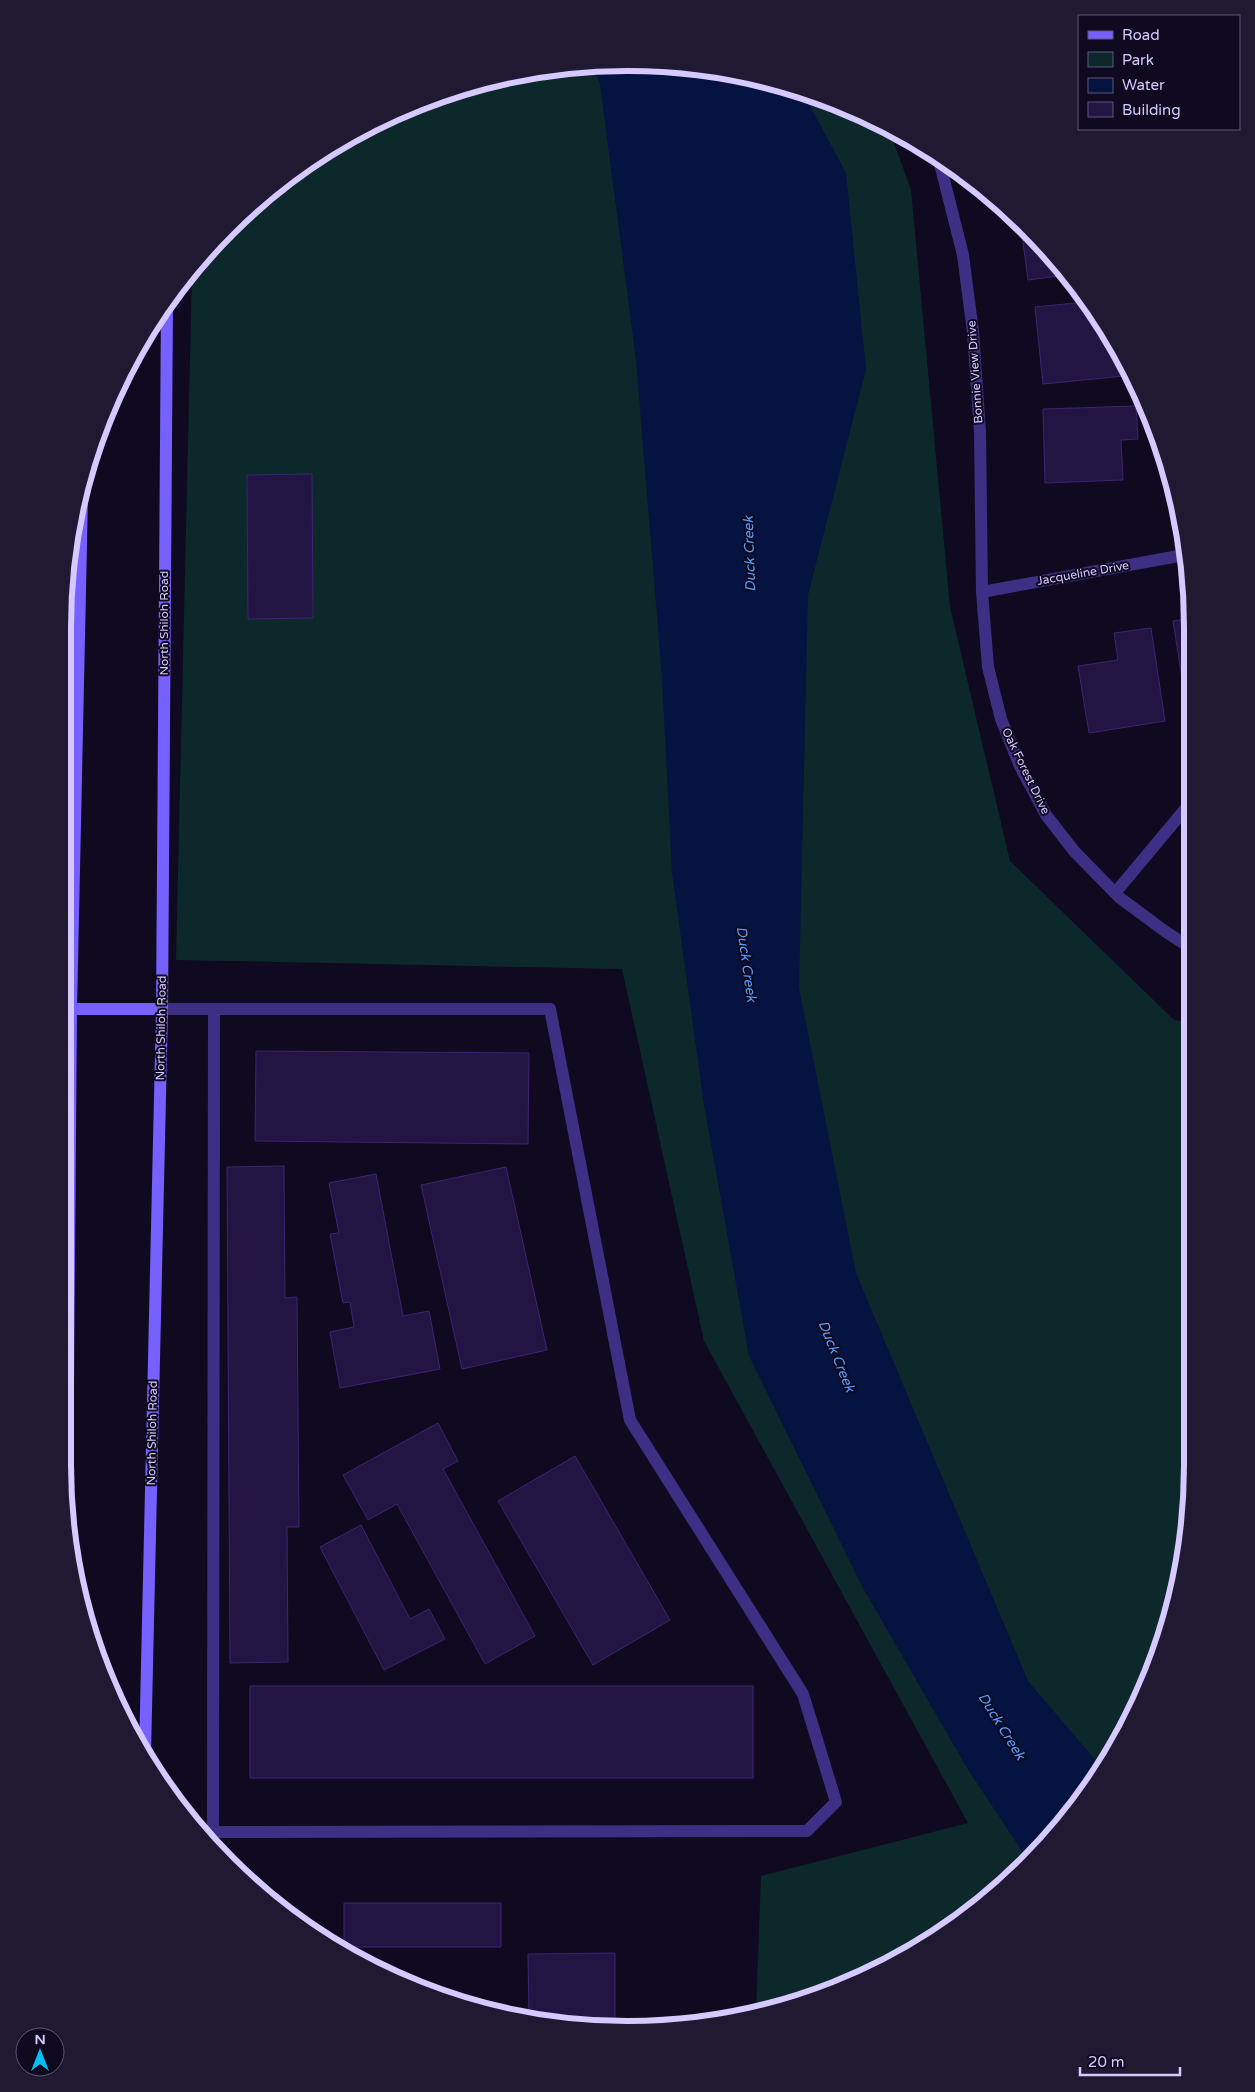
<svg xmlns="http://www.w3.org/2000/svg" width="1255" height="2092" font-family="'Varela Round',sans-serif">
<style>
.green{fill:#0d282a}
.water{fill:#04133f}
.building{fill:#231543;stroke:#3c2471}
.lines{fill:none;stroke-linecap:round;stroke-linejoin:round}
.lane{stroke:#3d3084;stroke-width:12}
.street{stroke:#3d3084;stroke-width:12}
.secondary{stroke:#7660ff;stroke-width:12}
.labels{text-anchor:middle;stroke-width:4;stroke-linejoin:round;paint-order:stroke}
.street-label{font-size:12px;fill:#d5c9ff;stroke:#100a20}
.water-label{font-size:14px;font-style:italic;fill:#579eff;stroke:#100a20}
.rim{fill:none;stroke:#d5c9ff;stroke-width:6}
</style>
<rect width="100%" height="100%" fill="#100a20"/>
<path class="green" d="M 628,63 L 738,73 L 844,106 L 889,129 L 911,190 L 950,607 L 1010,861 L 1174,1020 L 1191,1022 L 1191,1502 L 1162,1646 L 1097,1779 L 1027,1864 L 971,1913 L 878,1971 L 809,2000 L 756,2012 L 761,1876 L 968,1823 L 704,1341 L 622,969 L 176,960 L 192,272 L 228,228 L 314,158 L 412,105 L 518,73 Z"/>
<path class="water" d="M 628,63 L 738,73 L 803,93 L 846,173 L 866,369 L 808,595 L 799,988 L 856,1273 L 1028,1681 L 1102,1768 L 1097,1779 L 1029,1862 L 967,1768 L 863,1588 L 749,1356 L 704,1105 L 672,873 L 662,678 L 636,360 L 600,84 L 592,66 Z"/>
<path class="building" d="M 1021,227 L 1052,255 L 1066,275 L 1028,280 Z
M 1086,302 L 1117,345 L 1122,355 L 1124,376 L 1043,384 L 1035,307 Z
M 1136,406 L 1138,439 L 1121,440 L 1123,480 L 1045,483 L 1043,409 Z
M 312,474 L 313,618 L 248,619 L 247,475 Z
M 1191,618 L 1191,721 L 1189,722 L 1173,621 Z
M 1151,628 L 1165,721 L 1089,733 L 1078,666 L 1118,660 L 1114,633 Z
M 256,1051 L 529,1053 L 528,1144 L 255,1141 Z
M 284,1166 L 285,1298 L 297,1297 L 299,1527 L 287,1527 L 288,1662 L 230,1663 L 227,1167 Z
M 506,1167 L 547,1350 L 462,1369 L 421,1185 Z
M 376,1174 L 403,1316 L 429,1311 L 440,1369 L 340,1388 L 330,1332 L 354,1327 L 350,1302 L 343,1303 L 330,1234 L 339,1233 L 329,1183 Z
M 438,1423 L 458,1461 L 443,1469 L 535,1636 L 485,1664 L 397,1504 L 368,1520 L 343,1475 Z
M 575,1456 L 670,1620 L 593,1665 L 498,1501 Z
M 361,1525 L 410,1619 L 429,1609 L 445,1639 L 384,1670 L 320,1547 Z
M 250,1686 L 753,1686 L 753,1778 L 250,1778 Z
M 344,1903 L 501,1903 L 501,1947 L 344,1947 Z
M 615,1953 L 615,2029 L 553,2025 L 529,2019 L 528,1954 Z"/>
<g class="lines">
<path class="lane" d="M 1115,893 L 1186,808 L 1191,805
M 162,1009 L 550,1009 L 630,1420 L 803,1694 L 836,1802 L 807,1831 L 200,1832
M 213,1832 L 214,1009"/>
<path class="street" d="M 938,156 L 963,255 L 973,332 L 980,432 L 982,592 L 988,667 L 1001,719 L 1020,766 L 1046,815 L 1074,851 L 1120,898 L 1166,932 L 1191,948
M 982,592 L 1184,555"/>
<path class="secondary" d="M 71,1009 L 162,1009
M 67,1513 L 71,1009 L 82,497
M 145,1753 L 162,1009 L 167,302"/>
</g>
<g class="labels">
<g class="street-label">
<text transform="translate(975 372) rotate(-94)" y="4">Bonnie View Drive</text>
<text transform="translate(1083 573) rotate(-10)" y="4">Jacqueline Drive</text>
<text transform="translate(164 623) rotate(-90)" y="4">North Shiloh Road</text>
<text transform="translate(1026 771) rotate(64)" y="4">Oak Forest Drive</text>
<text transform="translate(161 1028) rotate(-89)" y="4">North Shiloh Road</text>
<text transform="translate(152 1433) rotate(-89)" y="4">North Shiloh Road</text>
</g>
<g class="water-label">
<text transform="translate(749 554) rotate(-92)" y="5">Duck Creek</text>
<text transform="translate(747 964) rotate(82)" y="5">Duck Creek</text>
<text transform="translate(837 1356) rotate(68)" y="5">Duck Creek</text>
<text transform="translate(1002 1726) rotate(58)" y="5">Duck Creek</text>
</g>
</g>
<path d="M0 0H1255V2092H0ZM627 71H628A556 556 0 0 1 1184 627V1465A556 556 0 0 1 628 2021H627A556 556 0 0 1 71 1465V627A556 556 0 0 1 627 71Z" fill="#201932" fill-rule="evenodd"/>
<path class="rim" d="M627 71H628A556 556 0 0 1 1184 627V1465A556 556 0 0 1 628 2021H627A556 556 0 0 1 71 1465V627A556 556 0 0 1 627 71Z"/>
<rect x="1078" y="15" width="162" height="115" fill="#100a20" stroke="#5f5679"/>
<rect x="1088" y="31" width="25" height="8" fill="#7660ff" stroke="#5f5679"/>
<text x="1122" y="40" font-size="15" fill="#d5c9ff">Road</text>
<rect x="1088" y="52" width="25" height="15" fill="#0d282a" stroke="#5f5679"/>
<text x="1122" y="65" font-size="15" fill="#d5c9ff">Park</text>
<rect x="1088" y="78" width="25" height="15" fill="#04133f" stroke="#5f5679"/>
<text x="1122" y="90" font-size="15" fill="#d5c9ff">Water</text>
<rect x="1088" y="102" width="25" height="15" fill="#231543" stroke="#5f5679"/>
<text x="1122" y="115" font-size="15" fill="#d5c9ff">Building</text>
<g transform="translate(40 2052)"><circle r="24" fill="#100a20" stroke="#5f5679"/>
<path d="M0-4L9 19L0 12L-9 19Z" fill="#00c0f4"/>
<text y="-8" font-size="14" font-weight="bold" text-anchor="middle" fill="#d5c9ff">N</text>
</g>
<path d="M1080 2067v8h100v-8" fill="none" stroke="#d5c9ff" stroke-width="2.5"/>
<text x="1088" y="2067" font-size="15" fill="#d5c9ff" stroke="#100a20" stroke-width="4" paint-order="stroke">20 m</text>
</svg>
